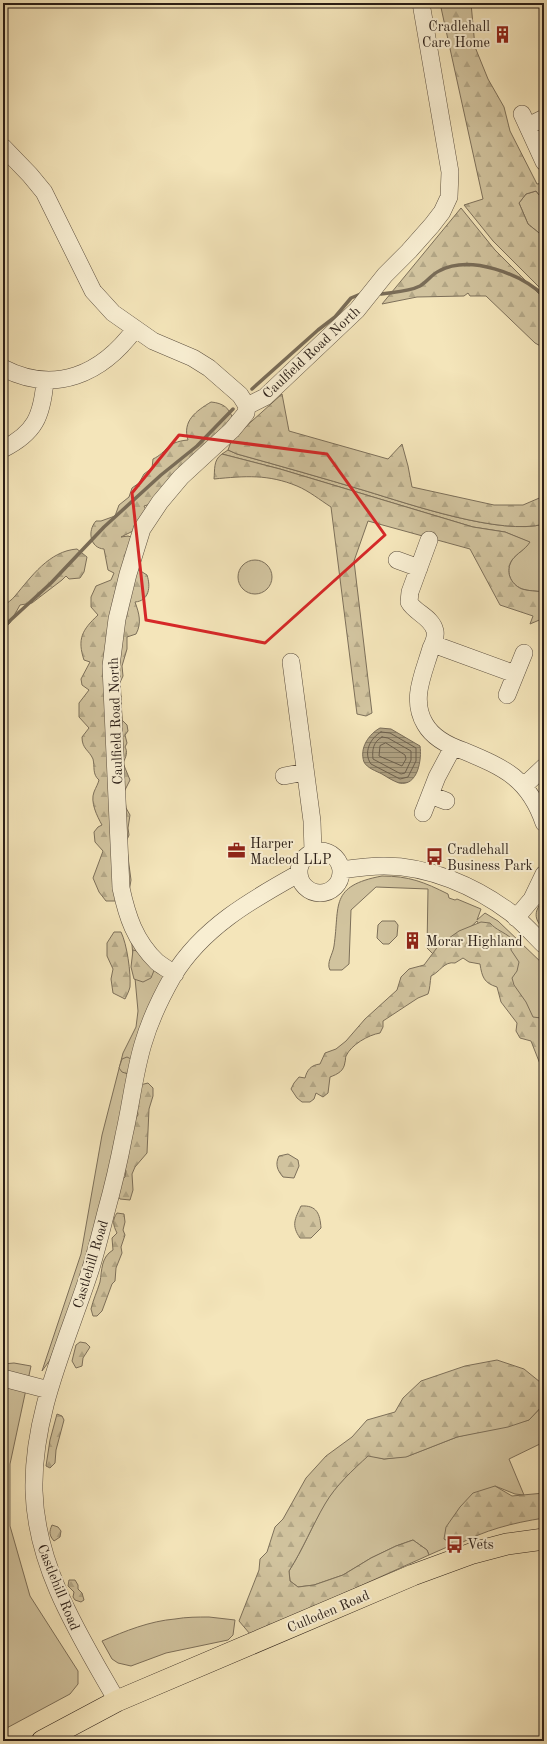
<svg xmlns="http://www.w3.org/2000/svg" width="547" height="1744" font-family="'Old Standard TT',serif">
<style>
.grass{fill:#d1c39e;stroke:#7d705a}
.forest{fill:url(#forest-firs);stroke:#7d705a}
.water{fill:url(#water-rules);stroke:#796c57}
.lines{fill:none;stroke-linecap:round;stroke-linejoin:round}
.shore{stroke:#6c5f4c;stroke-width:1}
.stream{stroke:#796c57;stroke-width:3.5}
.minor-casing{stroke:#5c4f3f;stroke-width:18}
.major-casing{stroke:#291d16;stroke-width:22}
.minor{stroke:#f8eed2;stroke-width:17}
.major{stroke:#f4e5ba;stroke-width:21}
.marked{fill:none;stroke:#d62828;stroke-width:3;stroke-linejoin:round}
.labels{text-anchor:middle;stroke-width:4;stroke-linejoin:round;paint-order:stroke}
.poi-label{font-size:14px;fill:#291d16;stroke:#f8eed2;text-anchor:start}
.street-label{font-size:14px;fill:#291d16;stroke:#f8eed2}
</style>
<defs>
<pattern id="forest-firs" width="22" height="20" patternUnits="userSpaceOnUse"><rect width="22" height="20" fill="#d1c39e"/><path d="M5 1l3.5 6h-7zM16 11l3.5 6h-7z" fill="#b3a787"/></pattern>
<pattern id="water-rules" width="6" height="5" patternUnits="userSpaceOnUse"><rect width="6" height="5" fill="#afa182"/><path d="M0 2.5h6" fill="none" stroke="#8e8369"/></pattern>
</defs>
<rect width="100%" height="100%" fill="#f4e5ba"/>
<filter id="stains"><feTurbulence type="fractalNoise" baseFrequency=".005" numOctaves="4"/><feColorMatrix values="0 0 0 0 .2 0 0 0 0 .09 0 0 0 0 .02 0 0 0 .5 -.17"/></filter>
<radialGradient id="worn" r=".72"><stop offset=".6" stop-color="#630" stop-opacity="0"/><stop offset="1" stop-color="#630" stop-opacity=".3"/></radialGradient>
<path class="grass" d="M 536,191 L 544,201 L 544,237 L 528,224 L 519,203 L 526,194 Z
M 228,450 L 237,454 C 280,466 323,478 366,491 C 409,504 502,536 544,524 L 544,592 C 537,591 528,591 522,589 C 510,584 505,571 512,560 C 517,553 525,550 529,542 L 505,532 L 473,527 L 280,469 L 222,454 Z
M238 577a17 17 0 1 1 34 0a17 17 0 1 1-34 0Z
M 382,876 C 409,876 424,882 448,894 L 449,898 L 455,900 L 457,899 L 481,909 L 477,920 L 485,913 L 498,921 L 544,965 L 544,1052 L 477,921 L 437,958 L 427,948 L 428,889 L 376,887 L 351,910 L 349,964 L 342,970 L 330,970 C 326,963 333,954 334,946 C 340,905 329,886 382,876 Z
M 544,899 L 544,930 C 533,918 534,911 544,899 Z
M 382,921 L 395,921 L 398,925 L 397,936 L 389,944 L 383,944 L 377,938 L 378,925 Z
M 131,934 L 164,974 L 112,1168 L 82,1274 L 50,1360 L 42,1371 L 81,1254 L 102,1135 L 123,1053 L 136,1027 L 138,1011 Z
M 14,1363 L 31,1366 L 10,1464 L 10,1526 L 30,1596 L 78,1671 L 78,1684 L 70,1694 L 3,1730 L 3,1364 Z
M 544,1404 L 544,1442 L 509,1459 L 524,1495 L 515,1494 L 495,1486 L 444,1539 L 454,1544 L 429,1555 L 427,1550 L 413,1540 L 396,1546 L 371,1558 L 343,1575 L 314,1585 L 298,1587 L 290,1581 L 289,1571 C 303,1549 312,1526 325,1503 C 336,1485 353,1470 368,1455 L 384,1459 L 408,1456 L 457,1437 L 529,1420 Z
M 209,1617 L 235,1620 L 233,1635 L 228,1640 L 166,1653 L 131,1666 L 118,1663 L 112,1659 L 102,1641 C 125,1631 150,1621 175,1619 C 186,1617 198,1617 209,1617 Z"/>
<path class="forest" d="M 440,3 L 471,3 L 475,47 L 488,79 L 504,107 L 510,131 L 537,184 L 544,183 L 544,201 L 536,191 L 526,194 L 519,203 L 528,224 L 544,237 L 544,292 L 493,241 L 464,205 L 483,199 Z
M 461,208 L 495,250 L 544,299 L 544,348 L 535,343 L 486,296 L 470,296 L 468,293 L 464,296 L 417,297 L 382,304 Z
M 282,394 L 289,431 L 388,459 L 402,444 L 408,466 L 412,487 L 494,505 L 523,505 L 544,496 L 544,524 C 502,536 409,504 366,491 C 323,478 280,466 237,454 L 228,450 L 232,439 Z
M 211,402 C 223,403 230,408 233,420 L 151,504 L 144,506 L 147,512 L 137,529 L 121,537 L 128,536 L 134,538 L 135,569 L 139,570 L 147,575 C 151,587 149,601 135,602 C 139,613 142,623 136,634 L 127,637 L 127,649 L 122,666 L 123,676 L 117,689 L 121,696 L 122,720 L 127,725 L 128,731 L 125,735 L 127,743 L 125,747 C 128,752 126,757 123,763 L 130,780 L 124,792 L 126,808 L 130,815 L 128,828 L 129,835 L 126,842 L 131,880 L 129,892 L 117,901 L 106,901 L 99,892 L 93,878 L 103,851 L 95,842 L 94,832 L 98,827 L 102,825 C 97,816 90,802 94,792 C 96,787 98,784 99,780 C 92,774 95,767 93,759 C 89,750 82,749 82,737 L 89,728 L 79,717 L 79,703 L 89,690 L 82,685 L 81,679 L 90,662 L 84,660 C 77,639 82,630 98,615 L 91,607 L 91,597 L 96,586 L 111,580 L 114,573 L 108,570 L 104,549 C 90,548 87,531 96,521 L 101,521 L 115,516 L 119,505 L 129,497 L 132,488 L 139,483 L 144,474 L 152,468 L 153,459 C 168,452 165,442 188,440 C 182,421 196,411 211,402 Z
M 222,454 L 280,469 L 473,527 L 505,532 L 530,542 C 525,550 517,553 512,560 C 505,571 510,584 522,589 C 528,591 537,591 544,592 L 544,618 L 530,624 L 533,616 L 500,605 L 470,549 L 368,521 L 354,561 L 372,713 L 366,716 L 357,714 L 331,507 C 320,500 309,491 297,486 C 268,474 245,476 214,479 C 215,470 213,460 222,454 Z
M 77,549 L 87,557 L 84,572 L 80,578 L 69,579 L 66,576 L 62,580 L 32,603 L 20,605 L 10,623 L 3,630 L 3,606 C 7,603 12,600 15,596 C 31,577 49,551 77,549 Z
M 481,922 L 490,923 C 496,930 504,932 511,938 L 511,950 L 519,962 L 517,971 L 512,978 L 514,985 L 526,1002 L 533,1017 L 541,1018 L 544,1023 L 544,1086 L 542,1069 L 531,1041 L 520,1038 L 516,1031 L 517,1023 L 501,1002 L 497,987 C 484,983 482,977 480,964 L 469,962 L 463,958 L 455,963 C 444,961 440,972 431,976 C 430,982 430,989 428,994 L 418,998 L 383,1021 L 383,1027 L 380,1033 C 368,1035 351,1045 346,1056 C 345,1059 346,1059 345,1062 C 344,1071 338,1074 330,1077 L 328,1093 L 323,1097 L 316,1093 L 314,1099 L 310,1102 L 302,1102 L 297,1098 L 291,1089 L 294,1083 L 299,1077 L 305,1078 C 307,1070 311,1065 320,1064 L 325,1053 L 336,1049 L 346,1041 L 365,1019 L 397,990 L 401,977 L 409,969 L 424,965 L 439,945 L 459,931 Z
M 114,932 L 121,932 C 127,944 131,973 130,987 C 129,991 127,995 125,999 L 113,993 L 111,979 L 113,969 L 107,956 L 107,943 Z
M 133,950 L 141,952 L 155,968 L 151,978 L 143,982 L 134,979 L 131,967 Z
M 127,1057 L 131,1059 L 128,1074 L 122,1072 L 119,1068 L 122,1059 Z
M 148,1083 L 153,1088 L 153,1096 L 149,1109 L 147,1153 L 135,1167 L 132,1174 L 133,1190 L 130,1200 L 120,1199 L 117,1195 L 120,1182 L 125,1177 L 126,1171 L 124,1167 L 132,1124 L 138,1115 L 137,1107 L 140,1085 Z
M 288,1154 L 298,1160 L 299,1166 L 294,1178 L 283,1177 C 277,1170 275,1164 279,1156 Z
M 301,1206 C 317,1205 320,1214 321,1228 L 311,1238 L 300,1238 C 291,1225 295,1219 301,1206 Z
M 117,1213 L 124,1214 L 125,1222 L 123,1230 L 125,1235 L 121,1247 L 122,1253 L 116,1268 L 115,1281 L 112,1284 L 102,1311 L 97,1316 L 93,1316 L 91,1309 C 93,1300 97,1292 100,1282 C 102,1270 101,1257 113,1250 L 112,1238 L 117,1233 C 113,1225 112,1220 117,1213 Z
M 80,1342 L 86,1343 L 90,1347 L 83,1358 L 82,1366 L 76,1368 L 72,1361 L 76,1345 Z
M 497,1360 L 524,1369 L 540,1382 L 544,1404 L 529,1420 L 508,1427 L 457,1437 L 406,1457 L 384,1459 L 368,1456 C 353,1470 336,1485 325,1504 C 312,1526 303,1549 289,1571 L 290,1581 L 298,1587 L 314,1585 L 343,1575 L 371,1558 L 396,1546 L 413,1540 L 427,1550 L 429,1555 L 258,1632 L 250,1634 L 239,1621 L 259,1570 L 260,1559 L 267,1552 L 275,1527 L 283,1519 L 306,1478 L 326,1456 L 352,1437 L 367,1420 L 395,1412 L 403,1398 L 421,1381 L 465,1366 Z
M 57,1414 L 62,1416 L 64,1420 L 56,1450 L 55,1463 L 50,1468 L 46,1466 L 50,1440 Z
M 495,1486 L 512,1496 L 544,1493 L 544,1518 C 512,1523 485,1530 457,1545 L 444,1539 L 446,1527 L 460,1507 L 473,1493 Z
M 52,1525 L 58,1527 L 61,1531 L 60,1537 L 54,1541 C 49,1535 49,1532 52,1525 Z
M 69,1580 L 75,1580 L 78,1585 L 78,1589 L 82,1593 L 84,1600 L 81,1602 L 75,1600 L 73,1597 L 74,1592 L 68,1586 Z"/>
<path class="water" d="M 380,728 L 391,729 L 420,746 C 422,759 418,787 399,783 C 393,781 387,777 382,774 C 376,771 367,768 364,762 C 359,748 369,734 380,728 Z"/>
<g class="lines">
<path class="shore" d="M 381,732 L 390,733 L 416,748 L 416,761 L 408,777 L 400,779 L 371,764 C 363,753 370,738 381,732 Z
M 382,737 L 388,738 L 411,751 L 411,760 L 405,773 L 401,774 L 373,759 C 372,750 373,742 382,737 Z
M 386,743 L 405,755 L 406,759 L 402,766 L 379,756 L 380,746 Z"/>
<path class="stream" d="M 381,294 C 394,292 408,292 420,286 C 427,282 432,274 439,271 C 470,254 521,274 544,296
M 252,389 L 318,330 L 335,317 L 351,298 L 363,293
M 3,627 L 51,583 L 104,527 L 161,475 L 197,446 L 233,409"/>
<defs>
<path id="minor" d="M 522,114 L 544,162
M 528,126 L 544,118
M 3,147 L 30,175 L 44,192 L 93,291 L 113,313 L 153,341 L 193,358 L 209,368 L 240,395 L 247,406
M 3,368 C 55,395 102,374 135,329
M 3,449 C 35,433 42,416 45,381
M 429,540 L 410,592 L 409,602 C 415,613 432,617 435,631 C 436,636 433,644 431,648 C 424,673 410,699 425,724 C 433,738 449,746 464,751 C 505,768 529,779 544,823
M 397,560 L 419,568
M 433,644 L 515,674
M 291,662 L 312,821 L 313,851
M 507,695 L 524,653
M 284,776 L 305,772
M 524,786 L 544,767
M 430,795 L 446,801
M 423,813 L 437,777 L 453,747
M299 872a21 21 0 1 1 42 0a21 21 0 1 1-42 0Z
M 341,870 C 355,868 369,866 384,866 C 429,866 475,886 511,913 C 523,923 533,934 544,945
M 516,918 L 532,899 L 544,874
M 175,974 C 169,970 162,966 157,962 C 135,941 127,916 121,888 L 111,666 L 117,619 L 128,574 L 142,529 L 160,502 L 181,477 L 232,430 L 246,413 L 247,406 L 265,397 L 357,310 L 385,275 L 409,251 L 432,225 L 442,212 L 449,197 L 450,172 L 421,3
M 3,1378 L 49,1390
M 117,1701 C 80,1636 36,1568 34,1491 C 32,1414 67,1342 90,1271 C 96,1252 101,1232 106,1212 C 113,1187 119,1161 124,1135 C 131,1105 134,1074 143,1044 C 150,1020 161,997 173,976 C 202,928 251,900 298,874"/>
<path id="major" d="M 42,1741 L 117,1701 L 413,1575 L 473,1553 L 507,1544 L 544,1539"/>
</defs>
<use href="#minor" class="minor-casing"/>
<use href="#major" class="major-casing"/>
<use href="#minor" class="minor"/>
<use href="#major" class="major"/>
</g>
<path class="marked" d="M 179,435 L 327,454 L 385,535 L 265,643 L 146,620 L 132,493 Z"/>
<defs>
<symbol id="building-bare" viewBox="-9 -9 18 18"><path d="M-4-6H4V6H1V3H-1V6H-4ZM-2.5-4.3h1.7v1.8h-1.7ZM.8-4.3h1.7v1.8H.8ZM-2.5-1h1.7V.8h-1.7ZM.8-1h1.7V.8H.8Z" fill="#8f2418" stroke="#f8eed2" stroke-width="2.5" paint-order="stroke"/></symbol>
<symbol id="office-bare" viewBox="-9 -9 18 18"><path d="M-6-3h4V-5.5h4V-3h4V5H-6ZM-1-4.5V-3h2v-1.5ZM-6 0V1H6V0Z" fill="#8f2418" stroke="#f8eed2" stroke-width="2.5" paint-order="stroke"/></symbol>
<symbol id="bus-bare" viewBox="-9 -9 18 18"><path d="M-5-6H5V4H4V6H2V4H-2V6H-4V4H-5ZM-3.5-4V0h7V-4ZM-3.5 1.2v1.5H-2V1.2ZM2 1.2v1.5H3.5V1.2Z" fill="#8f2418" stroke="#f8eed2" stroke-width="2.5" paint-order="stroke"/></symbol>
</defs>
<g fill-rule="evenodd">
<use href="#building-bare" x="490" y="22" width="25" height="25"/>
<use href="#office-bare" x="224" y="838" width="25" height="25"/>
<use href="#bus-bare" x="422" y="844" width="25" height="25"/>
<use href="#building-bare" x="400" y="928" width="25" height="25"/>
<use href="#bus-bare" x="442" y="1532" width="25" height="25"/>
</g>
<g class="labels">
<g class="poi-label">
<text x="490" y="31" text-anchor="end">Cradlehall<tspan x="490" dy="16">Care Home</tspan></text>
<text x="250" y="848">Harper<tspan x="250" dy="16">Macleod LLP</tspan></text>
<text x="447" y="854">Cradlehall<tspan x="447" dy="16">Business Park</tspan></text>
<text x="426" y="946">Morar Highland</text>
<text x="467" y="1549">Vets</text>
</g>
<g class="street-label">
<text transform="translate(311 352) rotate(-43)" y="5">Caulfield Road North</text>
<text transform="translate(115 721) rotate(-92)" y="5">Caulfield Road North</text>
<text transform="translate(90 1264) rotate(-73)" y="5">Castlehill Road</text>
<text transform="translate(59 1587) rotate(68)" y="5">Castlehill Road</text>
<text transform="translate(328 1611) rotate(-23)" y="5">Culloden Road</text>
</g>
</g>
<rect width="547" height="1744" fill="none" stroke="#f4e5ba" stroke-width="16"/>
<rect x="4" y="4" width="539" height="1736" fill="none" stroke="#291d16" stroke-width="2"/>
<rect x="8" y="8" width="531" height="1728" fill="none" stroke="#291d16"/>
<rect width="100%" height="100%" filter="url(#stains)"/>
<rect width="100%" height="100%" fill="url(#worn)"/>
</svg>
